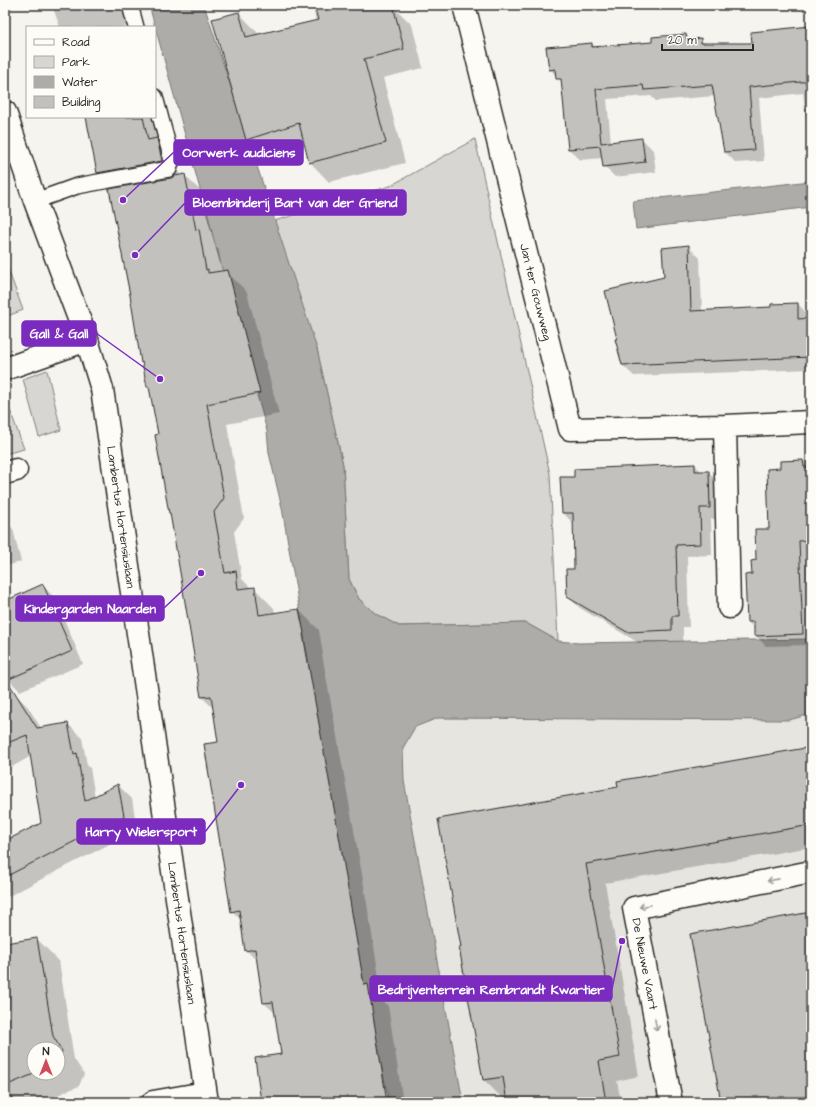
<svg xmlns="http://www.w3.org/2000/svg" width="816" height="1107" font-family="'Architects Daughter',sans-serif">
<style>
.built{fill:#e6e5e0}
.green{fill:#d7d6d2;stroke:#81807e}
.water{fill:#adaca9;stroke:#797877}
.shadow{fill:#0003;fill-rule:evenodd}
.building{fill:#c2c1be;stroke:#2b2b2b}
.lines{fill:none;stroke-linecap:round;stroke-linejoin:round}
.lane-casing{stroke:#2b2b2b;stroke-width:18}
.street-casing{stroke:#2b2b2b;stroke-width:25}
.secondary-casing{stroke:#2b2b2b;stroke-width:25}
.lane{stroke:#fdfcf7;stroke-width:15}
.street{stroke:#fdfcf7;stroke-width:22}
.secondary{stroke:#fdfcf7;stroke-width:22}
.oneway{stroke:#9e9e9b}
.labels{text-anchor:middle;stroke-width:3;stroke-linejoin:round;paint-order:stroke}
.street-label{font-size:12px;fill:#2b2b2b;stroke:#fdfcf7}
.leader{fill:none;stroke:#7b2cbf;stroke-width:1.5}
.callout-dot{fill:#7b2cbf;stroke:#fdfcf7;stroke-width:1.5}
.callout{fill:#7b2cbf;stroke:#7b2cbf;stroke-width:1.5}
.callout-label{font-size:13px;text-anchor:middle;font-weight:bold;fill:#fff}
</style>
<rect width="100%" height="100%" fill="#f5f4ef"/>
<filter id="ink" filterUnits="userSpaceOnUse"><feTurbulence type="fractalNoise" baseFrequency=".025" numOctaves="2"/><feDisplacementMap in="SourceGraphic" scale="8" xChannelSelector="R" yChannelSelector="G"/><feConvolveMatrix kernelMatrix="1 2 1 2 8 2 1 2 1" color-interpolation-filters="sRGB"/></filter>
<g filter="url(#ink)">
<path class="built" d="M 811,714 L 811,1102 L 463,1102 L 404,781 L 403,748 L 415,727 L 438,718 L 789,720 Z"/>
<path class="green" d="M 475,139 L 550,474 L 558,641 L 526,623 L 399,626 L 376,614 L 359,599 L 349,579 L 343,465 L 317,349 L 267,236 L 271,222 L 390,186 Z
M 5,261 L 23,310 L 5,317 Z
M 47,370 L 61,430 L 39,437 L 23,379 Z
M 5,396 L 24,449 L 5,454 Z"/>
<path class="water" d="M 149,5 L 204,5 L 317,349 L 343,465 L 349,579 L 359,599 L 376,614 L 399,626 L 526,623 L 558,641 L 579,643 L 811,639 L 811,714 L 789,720 L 438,718 L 415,727 L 403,748 L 404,781 L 463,1102 L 389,1102 L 320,774 L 308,659 L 282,508 L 269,453 L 267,431 Z
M 811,181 L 811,207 L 636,229 L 633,201 Z"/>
<path class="shadow" d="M 52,5 L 122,5 L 130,27 L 60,27 Z
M 312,5 L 393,6 L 412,25 L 423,68 L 383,78 L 405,163 L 329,182 L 310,162 L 306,146 L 266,159 L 246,140 L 239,13 L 258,33 L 259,35 L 316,21 Z
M 811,28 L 811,146 L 809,143 L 803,93 L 759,98 L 764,161 L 736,163 L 725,152 L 715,96 L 656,101 L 651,96 L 607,99 L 611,143 L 642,139 L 653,150 L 656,172 L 615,177 L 604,166 L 603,158 L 580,160 L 569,149 L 563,83 L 550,69 L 592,44 L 596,48 L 653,43 L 686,35 L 691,40 L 700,39 L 705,44 L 753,44 Z
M 87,117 L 155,117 L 176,158 L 180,176 L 184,175 L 205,195 L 215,246 L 219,250 L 222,272 L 227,272 L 247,292 L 279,414 L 227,424 L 244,518 L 234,532 L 242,579 L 251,588 L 254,588 L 274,608 L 275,614 L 299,610 L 319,630 L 323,654 L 322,654 L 362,874 L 383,1001 L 388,1006 L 403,1102 L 262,1102 L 282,1055 L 276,1014 L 264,1003 L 258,962 L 246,950 L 241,920 L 232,911 L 220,742 L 214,709 L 202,697 L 171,514 L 159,435 L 151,390 L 148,387 L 142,362 L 110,190 L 114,189 L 98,173 Z
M 688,246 L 700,258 L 702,311 L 772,308 L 798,304 L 809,316 L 809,319 L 811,319 L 811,369 L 634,376 L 622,365 L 618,340 Z
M 811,461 L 811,645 L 766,646 L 755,635 L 755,629 L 748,622 L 753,575 L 770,530 L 781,469 L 781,462 Z
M 695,465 L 702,472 L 708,472 L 720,483 L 721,519 L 711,519 L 712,555 L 687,556 L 689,627 L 683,627 L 683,641 L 639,643 L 580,608 L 568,597 L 575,570 L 574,524 L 563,513 L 561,478 L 575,477 Z
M 5,521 L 13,529 L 21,562 L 5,566 Z
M 43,586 L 55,598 L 83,664 L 20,691 L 8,679 L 5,671 L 5,602 Z
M 14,693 L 28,707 L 41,728 L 68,724 L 82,738 L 87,765 L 90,768 L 95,797 L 118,785 L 132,799 L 137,830 L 5,898 L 5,842 L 42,824 L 31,756 L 5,771 L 5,699 Z
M 811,748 L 811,847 L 605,883 L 639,1076 L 617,1081 L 621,1102 L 508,1102 L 507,1098 L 503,1099 L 484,1080 L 462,947 L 619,788 Z
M 811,913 L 811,1102 L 722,1102 Z
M 37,939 L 59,961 L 74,1059 L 84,1074 L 79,1086 L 41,1102 L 5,1102 L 5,944 ZM 34,1049 L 58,1049 L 58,1073 L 34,1073 Z"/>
<path class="building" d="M 314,5 L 393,5 L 404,49 L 364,59 L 386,143 L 309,163 L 299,123 L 246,140 L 212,19 L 239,12 L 246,37 L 318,20 Z
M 811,26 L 811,81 L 749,87 L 754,150 L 724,152 L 712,85 L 644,90 L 643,85 L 596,89 L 601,143 L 642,138 L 645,162 L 603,167 L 600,146 L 568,149 L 561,79 L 556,79 L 555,69 L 549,70 L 546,47 L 592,43 L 592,47 L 652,42 L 652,37 L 686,34 L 687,40 L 701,38 L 701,43 L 752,43 L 751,32 Z
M 86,117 L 143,117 L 148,140 L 157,138 L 162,161 L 97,173 Z
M 185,174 L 196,230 L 199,229 L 206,270 L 208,269 L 208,273 L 228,270 L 260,393 L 207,404 L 224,498 L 214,512 L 225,573 L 236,571 L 238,589 L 255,587 L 259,615 L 299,609 L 304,633 L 303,634 L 342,853 L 364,985 L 368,984 L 387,1102 L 261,1102 L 255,1058 L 281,1054 L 273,1002 L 263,1003 L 255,949 L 245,951 L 239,910 L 231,912 L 204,744 L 218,742 L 211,696 L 201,697 L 170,513 L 169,513 L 155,435 L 158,434 L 149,387 L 147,387 L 142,362 L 141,363 L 130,295 L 109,189 L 171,178 L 175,176 Z
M 689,245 L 691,311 L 771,307 L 771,304 L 798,303 L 798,319 L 811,318 L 811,357 L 622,365 L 615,339 L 617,339 L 605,291 L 664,277 L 662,248 Z
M 803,460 L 804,467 L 811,467 L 811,504 L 809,504 L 810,540 L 799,541 L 803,634 L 754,636 L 754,622 L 747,622 L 745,575 L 752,574 L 751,561 L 756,560 L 755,529 L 769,529 L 767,469 L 780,468 L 780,461 Z
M 695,464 L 695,471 L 709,471 L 710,508 L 700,508 L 701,544 L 676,545 L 678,616 L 672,616 L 672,630 L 627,632 L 567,597 L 566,569 L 574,569 L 573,513 L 562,513 L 560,477 L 574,477 L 574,469 Z
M 43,584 L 72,651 L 7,680 L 37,728 L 68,723 L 74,754 L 77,753 L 85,801 L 118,784 L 124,816 L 5,877 L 5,841 L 41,823 L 27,735 L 5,744 L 5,601 Z
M 811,747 L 811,825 L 586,864 L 620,1057 L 599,1061 L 606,1102 L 507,1102 L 503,1077 L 483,1080 L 459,947 L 461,947 L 438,819 L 618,787 L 617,781 Z
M 811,912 L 811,1098 L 787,1102 L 721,1102 L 690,934 Z
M 37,938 L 53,1036 L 62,1051 L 58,1061 L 58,1049 L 34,1049 L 34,1073 L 36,1073 L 5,1086 L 5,943 Z"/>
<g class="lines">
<defs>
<path id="lane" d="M 130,5 L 136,27
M 35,201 L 77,186 L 169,169 L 172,160 L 155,97"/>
<path id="street" d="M 464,5 L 570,429 L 725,426 L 811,422
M 5,369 L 87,340
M 725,426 L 729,607
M 5,473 L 16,470
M 153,1102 L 205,1093
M 671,1102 L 634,908 L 811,872"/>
<path id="secondary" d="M 5,112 L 35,201 L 87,340 L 102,389 L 207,1102"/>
</defs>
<use href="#lane" class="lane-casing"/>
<use href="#street" class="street-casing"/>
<use href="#secondary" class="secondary-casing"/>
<use href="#lane" class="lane"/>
<use href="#street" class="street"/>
<use href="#secondary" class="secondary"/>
</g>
<defs><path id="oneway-shaft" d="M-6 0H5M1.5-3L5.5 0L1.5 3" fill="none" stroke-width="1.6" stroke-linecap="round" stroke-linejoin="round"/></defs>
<g class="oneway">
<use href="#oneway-shaft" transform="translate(773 880) rotate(169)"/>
<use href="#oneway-shaft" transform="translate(645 906) rotate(169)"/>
<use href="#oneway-shaft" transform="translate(656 1025) rotate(79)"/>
</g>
</g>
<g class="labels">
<g class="street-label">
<text transform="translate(536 292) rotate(76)" y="4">Jan ter Gouwweg</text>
<text transform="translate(121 517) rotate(82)" y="4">Lambertus Hortensiuslaan</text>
<text transform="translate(182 933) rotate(82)" y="4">Lambertus Hortensiuslaan</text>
<text transform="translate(645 964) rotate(79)" y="4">De Nieuwe Vaart</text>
</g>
</g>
<path class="leader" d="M123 200L174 152M135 255L185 203M160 379L96 333M201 573L164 608M241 785L205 832M622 941L612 989"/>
<g class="callout-dot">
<circle cx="123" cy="200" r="4"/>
<circle cx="135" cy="255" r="4"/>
<circle cx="160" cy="379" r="4"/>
<circle cx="201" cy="573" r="4"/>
<circle cx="241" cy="785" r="4"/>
<circle cx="622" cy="941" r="4"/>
</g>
<g class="callout">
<rect x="174" y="140" width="129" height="25" rx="4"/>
<rect x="185" y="190" width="221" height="25" rx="4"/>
<rect x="22" y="321" width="74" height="25" rx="4"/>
<rect x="16" y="596" width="148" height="25" rx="4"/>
<rect x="77" y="819" width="128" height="25" rx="4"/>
<rect x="370" y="976" width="242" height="25" rx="4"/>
</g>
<g class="callout-label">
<text x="239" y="157">Oorwerk audiciens</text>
<text x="295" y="207">Bloembinderij Bart van der Griend</text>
<text x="59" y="338">Gall &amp; Gall</text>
<text x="90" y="613">Kindergarden Naarden</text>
<text x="141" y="836">Harry Wielersport</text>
<text x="491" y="994">Bedrijventerrein Rembrandt Kwartier</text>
</g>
<rect width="816" height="1107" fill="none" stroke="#fdfcf7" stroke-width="20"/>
<rect x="10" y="10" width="796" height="1087" fill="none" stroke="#2b2b2b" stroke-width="1.5" filter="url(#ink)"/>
<rect x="26" y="26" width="130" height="92" fill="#fdfcf7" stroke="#a9a8a5"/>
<rect x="34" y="39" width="20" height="6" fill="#fdfcf7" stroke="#a9a8a5"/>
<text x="62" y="46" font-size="12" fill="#2b2b2b">Road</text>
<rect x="34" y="56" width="20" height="12" fill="#d7d6d2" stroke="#a9a8a5"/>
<text x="62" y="66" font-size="12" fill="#2b2b2b">Park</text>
<rect x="34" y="76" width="20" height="12" fill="#adaca9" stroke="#a9a8a5"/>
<text x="62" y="86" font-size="12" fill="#2b2b2b">Water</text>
<rect x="34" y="96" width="20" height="12" fill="#c2c1be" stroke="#a9a8a5"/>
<text x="62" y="106" font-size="12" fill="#2b2b2b">Building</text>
<g transform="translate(46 1061)"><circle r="19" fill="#fdfcf7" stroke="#a9a8a5"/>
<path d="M0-3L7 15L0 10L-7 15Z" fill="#d1495b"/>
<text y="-6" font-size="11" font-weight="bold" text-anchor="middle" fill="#2b2b2b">N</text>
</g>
<path d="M662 44v6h91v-6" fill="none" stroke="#2b2b2b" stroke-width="2"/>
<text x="668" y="44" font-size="12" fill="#2b2b2b" stroke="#fdfcf7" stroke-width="3" paint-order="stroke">20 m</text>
</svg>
